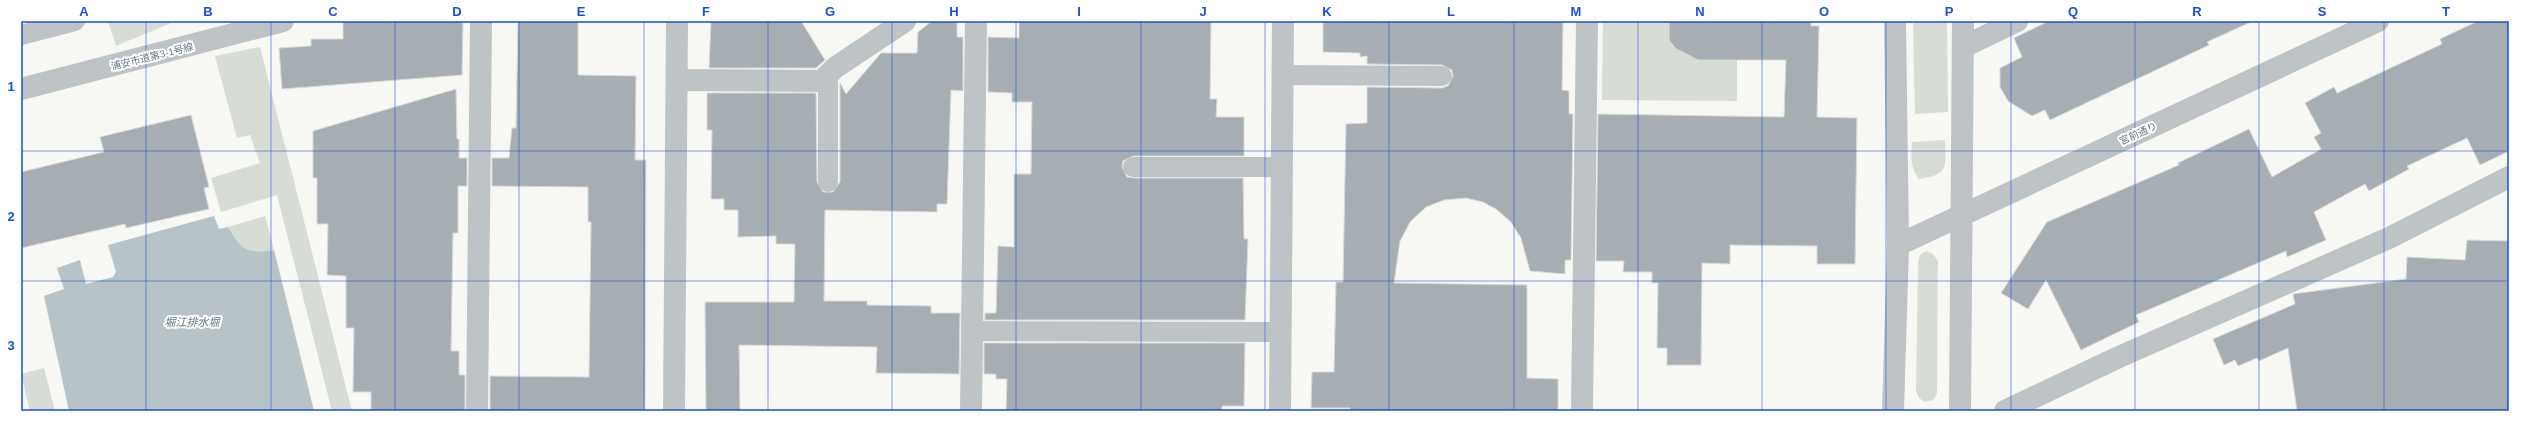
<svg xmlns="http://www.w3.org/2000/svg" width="2530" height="432" font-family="Helvetica,'Noto Sans JP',sans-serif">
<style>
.green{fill:#d7dcd4}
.water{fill:#b7c3c6}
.building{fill:#a6aeb3;stroke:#d9d9d7}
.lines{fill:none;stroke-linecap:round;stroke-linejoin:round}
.service{stroke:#bec3c6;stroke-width:20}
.minor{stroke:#bec3c6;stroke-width:22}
.tertiary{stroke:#bec3c6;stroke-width:22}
.grid{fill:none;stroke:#1d4ed8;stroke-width:1;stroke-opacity:0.55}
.labels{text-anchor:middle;stroke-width:4;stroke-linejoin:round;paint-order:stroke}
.street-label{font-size:10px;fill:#687983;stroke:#fff}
.water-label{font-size:11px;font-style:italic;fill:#64797f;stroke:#fff}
.neatline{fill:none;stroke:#1d4ed8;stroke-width:1.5}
.grid-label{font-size:13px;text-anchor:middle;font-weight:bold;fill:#1d4ed8}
</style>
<rect width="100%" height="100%" fill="#f7f7f4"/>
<path class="green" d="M 108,21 L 176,21 L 116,46 Z
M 1603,21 L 1674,21 L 1669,31 L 1669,40 C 1687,63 1711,60 1737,60 L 1737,101 L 1602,100 Z
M 1913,21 L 1947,21 L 1948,112 L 1915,114 Z
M 260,47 L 352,411 L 332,411 L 277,195 L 221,212 L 211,178 L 260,163 L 250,135 L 237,138 L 215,56 Z
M 1945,140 C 1946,167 1949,175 1919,179 C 1910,167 1911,156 1912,142 Z
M 265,216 L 274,250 C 246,254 242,250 228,227 Z
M 1926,251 L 1933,254 L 1938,261 L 1937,394 L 1933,400 L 1925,402 L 1919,398 L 1916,391 L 1918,262 L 1920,255 Z
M 44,368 L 55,411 L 30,411 L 21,374 Z"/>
<path class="water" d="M 214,216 L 219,229 L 228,227 C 242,250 246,254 274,250 L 314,411 L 69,411 L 44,296 L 64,289 L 57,268 L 80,260 L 86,284 L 113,277 L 116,272 L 108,245 Z"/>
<path class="building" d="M 343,21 L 463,21 L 462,75 L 282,89 L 279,48 L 311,46 L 311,39 L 343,39 Z
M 518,21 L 578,21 L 578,75 L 636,76 L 635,160 L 646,160 L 645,411 L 490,411 L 490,376 L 589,377 L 591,222 L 588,222 L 588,187 L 492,186 L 492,158 L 509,158 L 512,128 L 516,128 Z
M 711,21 L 801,21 L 825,60 L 816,68 L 709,68 Z
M 932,21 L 957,21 L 957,37 L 963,37 L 963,91 L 951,90 L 947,204 L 937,204 L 937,212 L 825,210 L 824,301 L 867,301 L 867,305 L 931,306 L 931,313 L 960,313 L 959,374 L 876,373 L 877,347 L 739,345 L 740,411 L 706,411 L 705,302 L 794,302 L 795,244 L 776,244 L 776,236 L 738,237 L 738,210 L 724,210 L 724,199 L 711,199 L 712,130 L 707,130 L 707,93 L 816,93 L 817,182 L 823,192 L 833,192 L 840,182 L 840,83 L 846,94 L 881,53 L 917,53 L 918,32 Z
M 1019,21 L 1211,21 L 1210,99 L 1217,99 L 1216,117 L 1244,117 L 1244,156 L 1133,156 L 1123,161 L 1122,167 L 1127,177 L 1133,178 L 1243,178 L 1244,239 L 1248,239 L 1245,320 L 985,320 L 985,313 L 996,313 L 998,246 L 1014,247 L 1014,174 L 1031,174 L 1032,102 L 1012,102 L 1012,93 L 988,92 L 988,37 L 1019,38 Z
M 1323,21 L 1563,21 L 1562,90 L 1569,91 L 1569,114 L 1573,114 L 1571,260 L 1565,260 L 1565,274 L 1530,271 L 1521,238 L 1511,222 L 1496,209 L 1483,202 L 1466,198 L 1444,200 L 1426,207 L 1410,222 L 1400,241 L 1394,283 L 1527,285 L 1527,378 L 1558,379 L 1558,411 L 1350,411 L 1350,408 L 1311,408 L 1312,372 L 1334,372 L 1336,282 L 1343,282 L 1346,124 L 1367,123 L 1367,87 L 1442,88 L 1448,86 L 1453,76 L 1452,70 L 1442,65 L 1367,64 L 1367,56 L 1360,57 L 1360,53 L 1323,52 Z
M 1669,21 L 1811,21 L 1811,26 L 1819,26 L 1817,117 L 1857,118 L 1855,264 L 1817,264 L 1817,246 L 1730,245 L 1730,264 L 1702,263 L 1701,365 L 1667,365 L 1667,348 L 1657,348 L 1658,283 L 1652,283 L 1652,272 L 1623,272 L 1624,261 L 1596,261 L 1598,114 L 1784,117 L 1786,60 L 1698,60 L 1675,48 L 1669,40 Z
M 2049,21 L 2253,21 L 2207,42 L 2209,45 L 2050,120 L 2045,110 L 2032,116 L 2008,101 L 2000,87 L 2000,68 L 2022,57 L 2014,38 Z
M 2478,21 L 2509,21 L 2509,151 L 2480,165 L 2467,138 L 2407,166 L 2409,169 L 2369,191 L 2365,184 L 2314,212 L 2326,240 L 2287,257 L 2286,251 L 2136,315 L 2139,322 L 2081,350 L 2046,280 L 2028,309 L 2001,293 L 2047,222 L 2179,165 L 2178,163 L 2249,129 L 2272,177 L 2321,149 L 2314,137 L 2321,133 L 2305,103 L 2334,87 L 2337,93 L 2442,44 L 2440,39 Z
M 456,89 L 457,139 L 459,139 L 459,158 L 467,158 L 467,186 L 458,186 L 458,233 L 453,233 L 451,351 L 459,351 L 459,375 L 465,375 L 465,411 L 371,411 L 371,392 L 353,392 L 354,328 L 346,328 L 346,276 L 327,275 L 328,224 L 317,224 L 317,178 L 313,178 L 313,131 Z
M 191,115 L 209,187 L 204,188 L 209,209 L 126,228 L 125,224 L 21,248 L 21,172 L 104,152 L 100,137 Z
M 2467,240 L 2509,241 L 2509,411 L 2297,411 L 2288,348 L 2259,361 L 2257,358 L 2238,366 L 2235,360 L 2224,365 L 2213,339 L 2295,304 L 2293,294 L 2406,279 L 2407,257 L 2465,260 Z
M 984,343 L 1245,343 L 1244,406 L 1222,406 L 1222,411 L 1006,411 L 1007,379 L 996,379 L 996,374 L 984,374 Z"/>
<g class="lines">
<path class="service" d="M 21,35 L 75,21
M 1282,75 L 1442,76
M 1133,167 L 1282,167
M 828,182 L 828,74
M 972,331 L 1281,332"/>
<path class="minor" d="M 1963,47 L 2017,21
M 677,80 L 821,81 L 836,67 L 905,21
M 21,89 L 283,21
M 477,411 L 481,21
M 971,411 L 976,21
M 1280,411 L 1283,21
M 1582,411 L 1587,21
M 2005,411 L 2119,357 L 2389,238 L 2509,177"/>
<path class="tertiary" d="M 1898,245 L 2378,21
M 674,411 L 677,21
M 1893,411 L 1898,245 L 1895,21
M 1960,411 L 1963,21"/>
</g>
<path class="grid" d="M 146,21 L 146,411M 271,21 L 271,411M 395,21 L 395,411M 519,21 L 519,411M 644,21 L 644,411M 768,21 L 768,411M 892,21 L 892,411M 1016,21 L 1016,411M 1141,21 L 1141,411M 1265,21 L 1265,411M 1389,21 L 1389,411M 1514,21 L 1514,411M 1638,21 L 1638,411M 1762,21 L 1762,411M 1886,21 L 1886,411M 2011,21 L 2011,411M 2135,21 L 2135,411M 2259,21 L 2259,411M 2384,21 L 2384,411M 21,151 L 2509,151M 21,281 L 2509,281"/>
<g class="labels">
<g class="street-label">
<text transform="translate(152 56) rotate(-14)" y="4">浦安市道第3-1号線</text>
<text transform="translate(2138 133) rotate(-25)" y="4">宮前通り</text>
</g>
<g class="water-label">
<text x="192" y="326">堀江排水堀</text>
</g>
</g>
<rect width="2530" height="432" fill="none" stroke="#ffffff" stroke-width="44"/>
<rect x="22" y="22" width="2486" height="388" class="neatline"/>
<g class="grid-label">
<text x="84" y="16">A</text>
<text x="208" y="16">B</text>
<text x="333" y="16">C</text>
<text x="457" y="16">D</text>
<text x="581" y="16">E</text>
<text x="706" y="16">F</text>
<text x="830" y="16">G</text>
<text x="954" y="16">H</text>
<text x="1079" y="16">I</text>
<text x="1203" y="16">J</text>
<text x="1327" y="16">K</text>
<text x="1451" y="16">L</text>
<text x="1576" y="16">M</text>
<text x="1700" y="16">N</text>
<text x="1824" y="16">O</text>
<text x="1949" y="16">P</text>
<text x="2073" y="16">Q</text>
<text x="2197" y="16">R</text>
<text x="2322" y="16">S</text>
<text x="2446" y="16">T</text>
<text x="11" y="91">1</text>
<text x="11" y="221">2</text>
<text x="11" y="350">3</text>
</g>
</svg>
